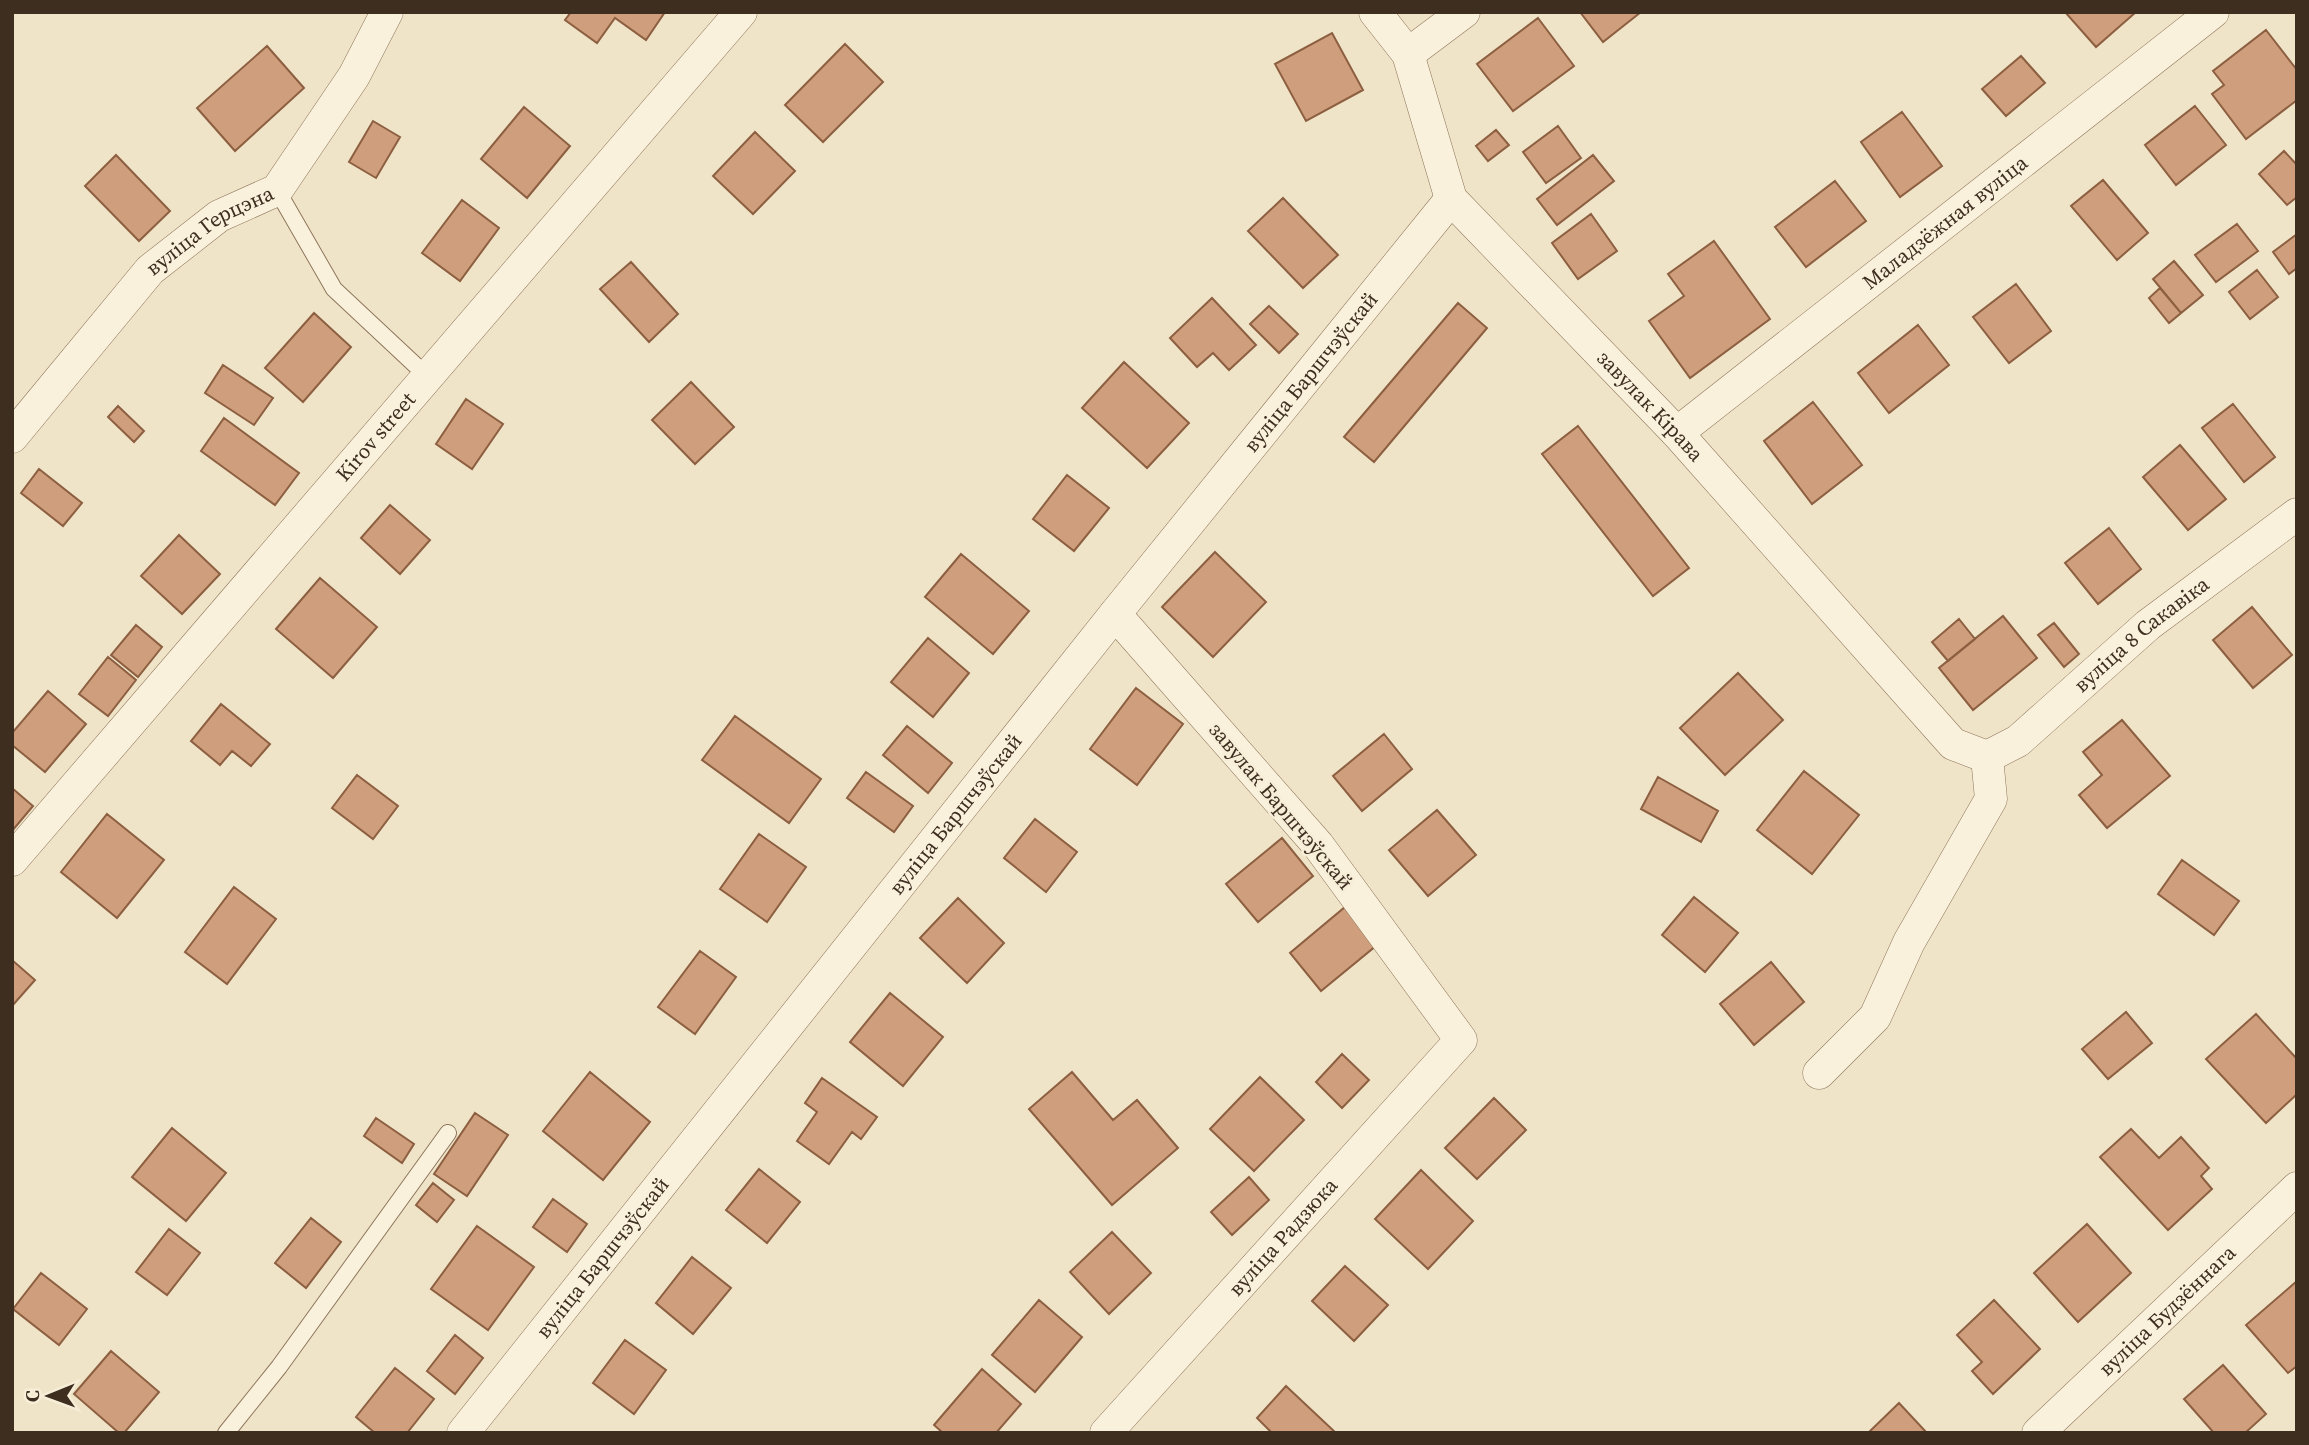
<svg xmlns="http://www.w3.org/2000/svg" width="2309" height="1445" font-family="'Source Serif 4',serif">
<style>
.building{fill:#cf9f7d;stroke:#8d5f41;stroke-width:2}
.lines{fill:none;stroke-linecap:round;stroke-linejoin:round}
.lane-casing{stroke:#8d765c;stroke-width:18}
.street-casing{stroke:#8d765c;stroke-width:33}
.lane{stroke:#faf1dc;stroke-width:16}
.street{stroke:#faf1dc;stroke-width:32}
.labels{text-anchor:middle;stroke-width:5;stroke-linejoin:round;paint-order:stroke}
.street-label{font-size:21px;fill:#3d2e20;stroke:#f7eed8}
</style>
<rect width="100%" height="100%" fill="#f0e4c8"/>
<path class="building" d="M 571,12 L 665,12 L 646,40 L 615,18 L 597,43 L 565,20 Z
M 1580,12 L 1641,12 L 1603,42 Z
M 2065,12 L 2136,12 L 2096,47 Z
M 1538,18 L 1574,66 L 1513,111 L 1477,64 Z
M 2266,30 L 2297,70 L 2297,100 L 2246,139 L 2212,94 L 2224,85 L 2213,71 Z
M 1332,33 L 1363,90 L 1306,121 L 1275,64 Z
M 845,44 L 883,82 L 823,142 L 785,105 Z
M 267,46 L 304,88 L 235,151 L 197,108 Z
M 2021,56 L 2045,83 L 2006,116 L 1982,89 Z
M 2195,106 L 2226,145 L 2176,185 L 2145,145 Z
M 524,107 L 570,146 L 527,198 L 481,159 Z
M 1902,112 L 1942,166 L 1900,197 L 1861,142 Z
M 373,121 L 400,137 L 376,178 L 349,162 Z
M 1558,126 L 1581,158 L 1546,183 L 1523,152 Z
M 1496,130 L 1509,145 L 1488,161 L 1476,146 Z
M 755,132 L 795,171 L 753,214 L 713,176 Z
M 2284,151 L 2297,165 L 2297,197 L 2287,205 L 2259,174 Z
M 116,155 L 170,211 L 139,241 L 85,186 Z
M 1593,155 L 1614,181 L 1557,225 L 1537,199 Z
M 2103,180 L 2148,233 L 2117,260 L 2071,206 Z
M 1835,181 L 1866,221 L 1806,267 L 1775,227 Z
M 1283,198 L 1338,255 L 1303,288 L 1248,231 Z
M 462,200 L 499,228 L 460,281 L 422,253 Z
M 1591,214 L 1617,251 L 1578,279 L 1552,243 Z
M 2237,224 L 2258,251 L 2216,282 L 2195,255 Z
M 2297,234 L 2297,268 L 2289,274 L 2273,252 Z
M 1714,241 L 1770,319 L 1690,378 L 1649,321 L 1684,296 L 1668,274 Z
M 2174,261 L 2203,295 L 2181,313 L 2153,279 Z
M 631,262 L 678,314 L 649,342 L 600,289 Z
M 2257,270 L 2278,297 L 2250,319 L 2229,292 Z
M 2016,284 L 2051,331 L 2009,363 L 1973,317 Z
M 2160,288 L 2181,313 L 2169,323 L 2149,298 Z
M 1212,298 L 1256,345 L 1229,370 L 1213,353 L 1197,367 L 1170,338 Z
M 1458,303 L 1487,328 L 1374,462 L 1344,437 Z
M 1269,306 L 1298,334 L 1279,353 L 1250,324 Z
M 314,313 L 351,347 L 303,402 L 265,368 Z
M 1918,325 L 1949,365 L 1889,413 L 1858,373 Z
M 1124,362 L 1189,423 L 1147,468 L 1082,408 Z
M 223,365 L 273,398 L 254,425 L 205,393 Z
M 691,382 L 734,427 L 695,464 L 652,420 Z
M 466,399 L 503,424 L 472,469 L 436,444 Z
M 1813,402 L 1862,465 L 1812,504 L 1764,441 Z
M 2233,404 L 2275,457 L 2244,482 L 2202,428 Z
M 118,406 L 144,431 L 134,442 L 108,417 Z
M 224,418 L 299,473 L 275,505 L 201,451 Z
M 1578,426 L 1689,568 L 1653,596 L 1542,454 Z
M 2180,445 L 2226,499 L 2188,530 L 2143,477 Z
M 39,469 L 82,503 L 63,526 L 21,493 Z
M 1067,475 L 1109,508 L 1074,551 L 1033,519 Z
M 390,505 L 430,540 L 400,574 L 361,538 Z
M 2109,528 L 2141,569 L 2098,604 L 2065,563 Z
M 179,535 L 220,574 L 182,614 L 141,576 Z
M 1215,552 L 1266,602 L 1213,657 L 1162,607 Z
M 961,554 L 1029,611 L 993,654 L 925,597 Z
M 320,578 L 377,627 L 333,678 L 276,629 Z
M 2252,607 L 2292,655 L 2253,688 L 2213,640 Z
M 2003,616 L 2037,658 L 1973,710 L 1939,668 Z
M 1959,619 L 1975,639 L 1948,661 L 1932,642 Z
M 2054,623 L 2079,654 L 2064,667 L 2038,635 Z
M 136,625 L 162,647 L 138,677 L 111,655 Z
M 928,638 L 969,673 L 933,717 L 891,682 Z
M 108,657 L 136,680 L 108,716 L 79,694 Z
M 1738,673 L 1783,720 L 1725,775 L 1680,728 Z
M 1136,688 L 1183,724 L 1137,785 L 1090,749 Z
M 48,691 L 86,724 L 45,772 L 12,745 L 12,733 Z
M 221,704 L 270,744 L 251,766 L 232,751 L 220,765 L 191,741 Z
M 735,716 L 821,779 L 789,823 L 702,760 Z
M 2122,720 L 2170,776 L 2107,828 L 2079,795 L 2102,775 L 2083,752 Z
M 907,726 L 952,763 L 928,793 L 883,755 Z
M 1384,734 L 1412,769 L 1362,811 L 1333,776 Z
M 1804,771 L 1859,815 L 1812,874 L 1757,830 Z
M 866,772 L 913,806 L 894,832 L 847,798 Z
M 357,775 L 398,806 L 373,839 L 332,808 Z
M 1658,777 L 1718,811 L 1701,842 L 1641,809 Z
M 12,788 L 33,806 L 12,831 Z
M 1437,810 L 1476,855 L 1428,896 L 1389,850 Z
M 107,814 L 164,860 L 117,918 L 61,872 Z
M 1035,819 L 1077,852 L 1046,892 L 1004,858 Z
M 759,834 L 806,867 L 767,922 L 720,889 Z
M 1282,838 L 1313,876 L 1258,922 L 1226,884 Z
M 2182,860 L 2239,901 L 2214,935 L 2158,894 Z
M 234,887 L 276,919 L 227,984 L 185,952 Z
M 1694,897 L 1738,933 L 1705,972 L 1662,935 Z
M 958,898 L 1004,943 L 967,983 L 920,938 Z
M 1345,907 L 1377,945 L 1321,991 L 1290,953 Z
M 700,951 L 736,977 L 695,1034 L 658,1007 Z
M 12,960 L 35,980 L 12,1006 Z
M 1771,962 L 1804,1002 L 1754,1045 L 1720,1004 Z
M 890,993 L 943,1037 L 903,1086 L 850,1042 Z
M 2126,1012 L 2152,1043 L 2108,1079 L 2082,1049 Z
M 2256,1014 L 2297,1059 L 2297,1094 L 2266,1123 L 2206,1059 Z
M 1342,1054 L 1369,1080 L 1342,1108 L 1316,1082 Z
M 590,1072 L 650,1122 L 603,1180 L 543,1131 Z
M 1072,1072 L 1113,1120 L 1137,1100 L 1178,1148 L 1112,1205 L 1029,1109 Z
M 1260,1077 L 1304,1120 L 1254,1171 L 1210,1129 Z
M 822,1078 L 877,1117 L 861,1139 L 852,1132 L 829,1164 L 797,1141 L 817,1112 L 805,1103 Z
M 1494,1098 L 1526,1130 L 1477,1179 L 1445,1148 Z
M 475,1113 L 508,1135 L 467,1196 L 434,1174 Z
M 376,1118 L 414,1144 L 402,1163 L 364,1136 Z
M 172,1128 L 226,1173 L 186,1221 L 132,1177 Z
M 2131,1129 L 2159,1158 L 2181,1137 L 2209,1168 L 2201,1176 L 2212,1189 L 2168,1230 L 2100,1157 Z
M 759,1169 L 800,1202 L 767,1243 L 726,1210 Z
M 1421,1170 L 1473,1221 L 1428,1269 L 1375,1219 Z
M 1249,1177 L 1269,1200 L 1232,1235 L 1211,1212 Z
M 433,1183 L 454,1200 L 437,1222 L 416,1205 Z
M 553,1199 L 587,1224 L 567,1252 L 533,1227 Z
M 311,1218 L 341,1242 L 306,1288 L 275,1263 Z
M 2087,1224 L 2131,1273 L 2078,1322 L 2034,1273 Z
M 477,1226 L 534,1267 L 488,1330 L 431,1289 Z
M 169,1229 L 200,1253 L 167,1295 L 136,1272 Z
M 1112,1232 L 1151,1273 L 1109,1314 L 1070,1272 Z
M 692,1257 L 731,1288 L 693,1334 L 656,1303 Z
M 1345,1266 L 1388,1305 L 1354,1341 L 1312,1301 Z
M 41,1273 L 87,1309 L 59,1345 L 13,1309 Z
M 2297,1281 L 2297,1366 L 2288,1373 L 2246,1325 Z
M 1039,1300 L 1082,1337 L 1035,1392 L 992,1355 Z
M 1994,1300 L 2040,1349 L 1993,1394 L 1972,1371 L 1982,1362 L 1957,1335 Z
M 455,1335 L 483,1358 L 455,1394 L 427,1371 Z
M 625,1340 L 666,1370 L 634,1414 L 593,1383 Z
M 111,1351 L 159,1392 L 124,1433 L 119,1433 L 74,1394 Z
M 2223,1365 L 2266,1414 L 2245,1433 L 2214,1433 L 2184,1399 Z
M 395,1368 L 434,1399 L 407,1433 L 375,1433 L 356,1417 Z
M 982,1369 L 1021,1404 L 996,1433 L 943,1433 L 934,1425 Z
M 1286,1386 L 1336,1433 L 1272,1433 L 1257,1418 Z
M 1899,1403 L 1927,1433 L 1868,1433 Z"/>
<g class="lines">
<defs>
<path id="lane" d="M 277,190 L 334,289 L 427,376
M 226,1433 L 279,1367 L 448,1133"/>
<g id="street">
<path id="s1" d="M 1375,12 L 1408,54 L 1451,199 L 1677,433 L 1953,744 L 1987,757"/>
<path d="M 1408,54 L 1464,12"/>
<path id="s2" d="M 1677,433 L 2213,12"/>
<path id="s3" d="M 12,437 L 150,270 L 219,216 L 277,190 L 354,76 L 387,12"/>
<path id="s4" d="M 1987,757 L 2018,741 L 2148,625 L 2297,514"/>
<path id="s5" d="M 12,860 L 741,12"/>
<path d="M 1819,1073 L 1875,1017 L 1909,942 L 1991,799 L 1987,757"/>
<path id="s6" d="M 463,1433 L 1115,614 L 1451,199"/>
<path id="s7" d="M 1106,1433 L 1461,1040 L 1318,845 L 1115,614"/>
<path id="s8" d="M 2038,1433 L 2297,1188"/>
</g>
</defs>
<use href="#lane" class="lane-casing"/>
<use href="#street" class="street-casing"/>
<use href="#lane" class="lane"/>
<use href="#street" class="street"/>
</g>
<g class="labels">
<g class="street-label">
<text dy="7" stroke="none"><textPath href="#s2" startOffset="341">Маладзёжная вуліца</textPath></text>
<text dy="7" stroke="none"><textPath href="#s3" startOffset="289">вуліца Герцэна</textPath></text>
<text dy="7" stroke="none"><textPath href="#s6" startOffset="1358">вуліца Баршчэўскай</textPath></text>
<text dy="7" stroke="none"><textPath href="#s1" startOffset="492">завулак Кірава</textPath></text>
<text dy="7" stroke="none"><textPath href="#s5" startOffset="558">Kirov street</textPath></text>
<text dy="7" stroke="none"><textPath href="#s4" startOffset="198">вуліца 8 Сакавіка</textPath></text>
<text transform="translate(1281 806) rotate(50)" y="7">завулак Баршчэўскай</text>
<text dy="7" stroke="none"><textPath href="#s6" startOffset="791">вуліца Баршчэўскай</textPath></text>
<text dy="7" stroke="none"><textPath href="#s7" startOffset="264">вуліца Радзюка</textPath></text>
<text dy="7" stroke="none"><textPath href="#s6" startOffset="224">вуліца Баршчэўскай</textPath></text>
<text dy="7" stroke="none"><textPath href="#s8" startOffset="178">вуліца Будзённага</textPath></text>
</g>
</g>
<rect width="2309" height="1445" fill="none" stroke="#3d2e20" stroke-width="28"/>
<g transform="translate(49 1396) rotate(269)" stroke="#f7eed8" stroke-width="5" paint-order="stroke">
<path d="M0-5L12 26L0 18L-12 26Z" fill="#3d2e20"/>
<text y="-10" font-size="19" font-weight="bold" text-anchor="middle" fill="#3d2e20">С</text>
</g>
</svg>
